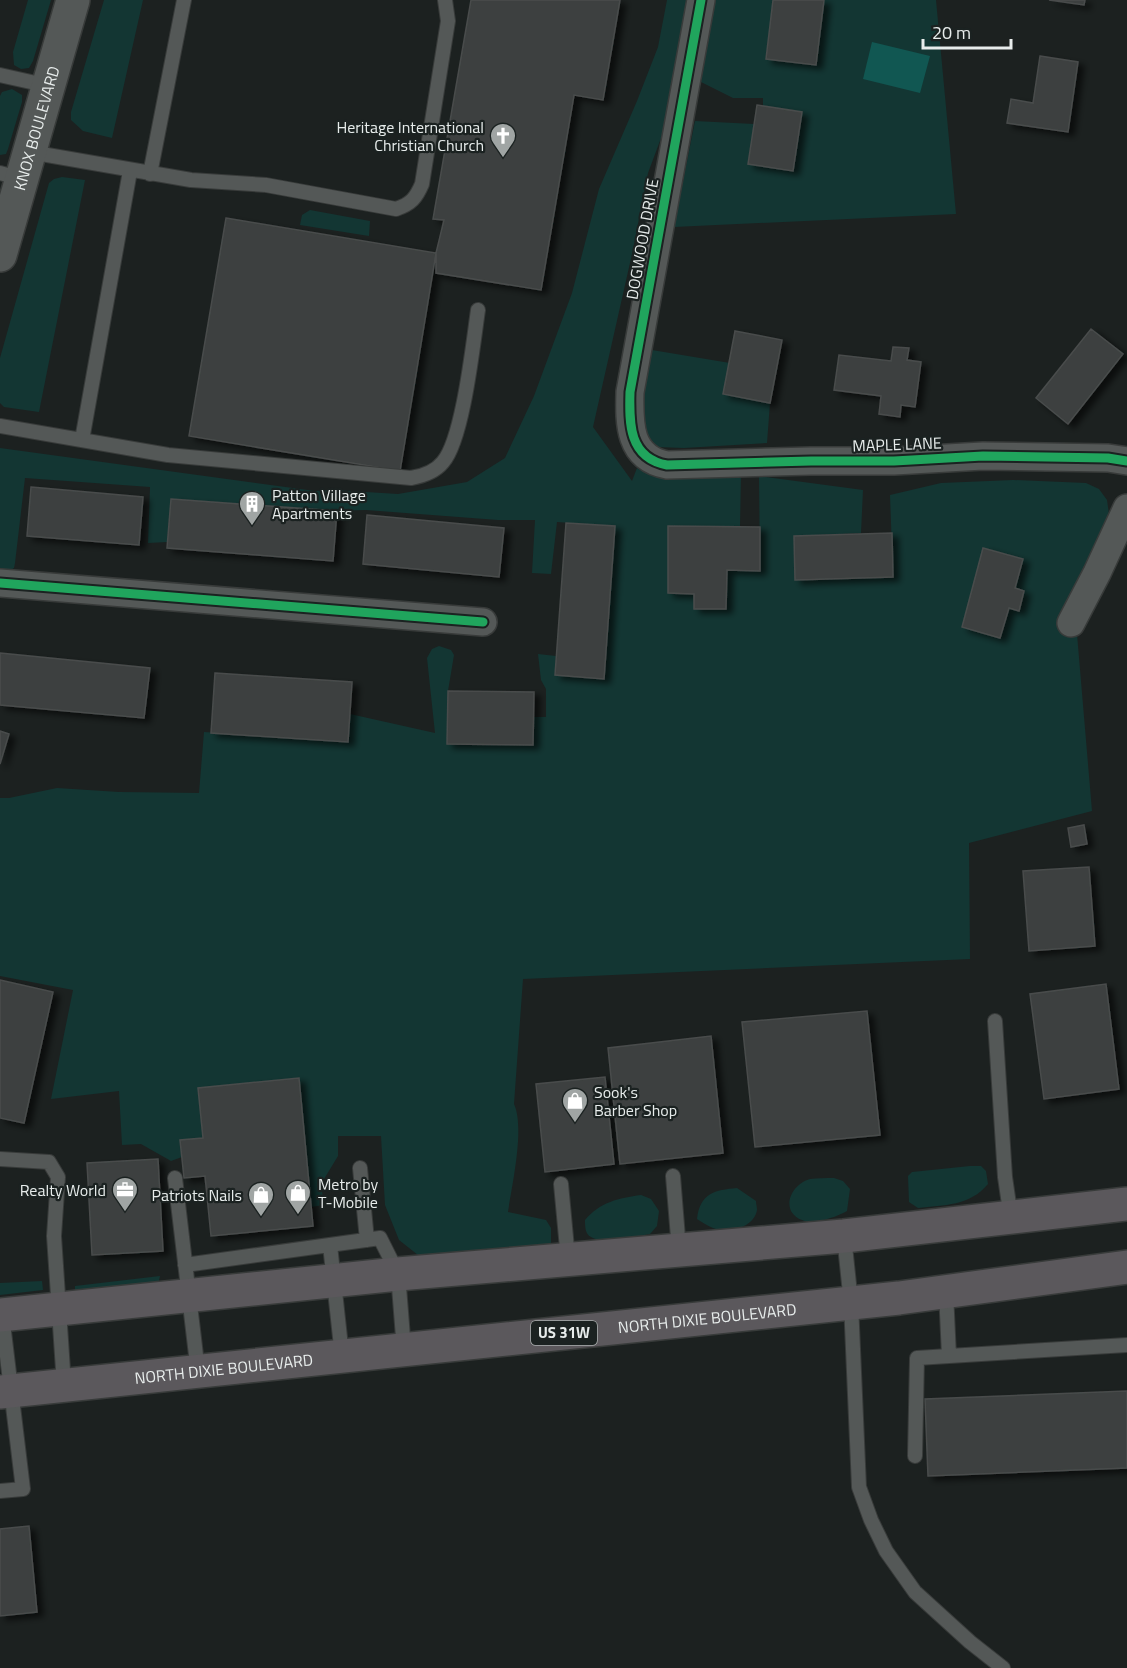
<svg xmlns="http://www.w3.org/2000/svg" width="1127" height="1668" font-family="'Titillium Web',sans-serif">
<style>
.green{fill:#133633}
.water{fill:#115752}
.building{fill:#3c403f;stroke:#494c4c;stroke-width:1.5;filter:url(#shadow)}
.lines{fill:none;stroke-linecap:round;stroke-linejoin:round}
.lane-casing{stroke:#383b3a;stroke-width:16}
.street-casing{stroke:#383b3a;stroke-width:30}
.secondary-casing{stroke:#383b3a;stroke-width:36}
.highway-casing{stroke:#383b3a;stroke-width:36}
.lane{stroke:#545857;stroke-width:14}
.street{stroke:#545857;stroke-width:27}
.secondary{stroke:#545857;stroke-width:33}
.highway{stroke:#5b585c;stroke-width:33}
.cycleway-casing{stroke:#1b2221;stroke-width:13}
.cycleway{stroke:#20a55d;stroke-width:9}
.labels{text-anchor:middle;stroke-width:4.5;stroke-linejoin:round;paint-order:stroke}
.shield{fill:#1b2221;stroke:#aaafae;stroke-width:1.5}
.shield-label{font-size:15px;font-weight:bold;fill:#e7eceb}
.poi-label{font-size:16px;fill:#e7eceb;stroke:#1b2221;text-anchor:end}
.street-label{font-size:16px;fill:#e7eceb;stroke:#1b2221}
</style>
<defs>
<filter id="shadow"><feDropShadow dx="6" dy="4" stdDeviation="3" flood-color="#0009"/></filter>
</defs>
<rect width="100%" height="100%" fill="#1c2120"/>
<path class="green" d="M 28,0 L 51,0 L 33,61 L 29,68 L 21,69 L 14,65 L 13,52 Z
M 104,0 L 143,0 L 112,138 L 83,131 L 71,120 L 71,112 Z
M 667,0 L 687,0 L 664,130 L 648,173 L 632,254 L 593,427 L 632,481 L 637,468 C 653,480 719,474 741,473 L 740,527 L 668,527 L 668,593 L 694,594 L 694,609 L 726,609 L 727,570 L 760,570 L 759,476 L 863,490 L 861,533 L 794,536 L 795,580 L 893,577 L 890,495 L 941,483 L 1013,480 L 1086,483 L 1099,489 L 1107,500 L 1109,514 L 1077,634 L 1092,811 L 969,843 L 970,959 L 523,979 L 514,1104 C 525,1128 512,1185 508,1212 L 546,1220 L 551,1228 L 551,1243 L 536,1250 L 423,1259 L 399,1240 L 385,1205 L 381,1136 L 338,1136 L 338,1156 L 321,1184 L 324,1205 L 311,1207 L 298,1078 L 198,1088 L 203,1138 L 182,1157 L 171,1161 L 141,1144 L 122,1145 L 119,1091 L 51,1099 L 73,990 L 0,976 L 0,798 L 9,798 L 57,788 L 119,792 L 199,793 L 204,732 L 348,742 L 350,714 L 435,733 L 427,658 L 432,649 L 439,646 L 451,650 L 454,655 L 448,691 L 447,744 L 533,745 L 534,717 L 546,717 L 546,689 L 541,680 L 538,654 L 556,656 L 555,675 L 604,678 L 615,526 L 557,522 L 551,574 L 532,573 L 535,520 L 498,520 L 366,510 L 332,511 L 171,499 L 167,542 L 148,543 L 150,487 L 25,478 L 15,563 L 14,568 L 8,572 L 0,571 L 0,448 L 315,491 L 334,490 L 398,494 L 467,482 L 505,458 L 534,396 L 572,293 L 599,189 L 637,101 L 658,47 Z
M 714,0 L 773,0 L 766,58 L 816,65 L 824,0 L 936,0 L 956,214 L 674,227 L 695,121 L 754,124 L 748,164 L 793,171 L 763,106 L 763,98 L 733,98 L 701,82 Z
M 12,89 L 22,95 L 22,102 L 8,149 L 6,154 L 0,155 L 0,96 L 2,92 Z
M 62,177 L 85,180 L 39,412 L 4,407 L 0,403 L 0,358 L 49,183 L 54,179 Z
M 310,210 L 370,221 L 369,236 L 300,225 L 302,215 Z
M 652,350 L 730,363 L 724,394 L 770,403 L 767,443 L 684,448 L 657,447 L 646,433 L 642,399 Z
M 970,1166 L 981,1166 L 986,1171 L 988,1184 C 970,1206 944,1205 918,1208 L 909,1202 L 908,1176 L 912,1172 Z
M 834,1178 L 843,1181 L 850,1189 L 847,1211 C 837,1217 813,1225 802,1220 C 779,1211 791,1184 810,1179 C 818,1178 826,1178 834,1178 Z
M 737,1188 L 756,1201 C 756,1204 757,1207 757,1210 C 754,1228 728,1234 713,1228 C 708,1226 702,1222 697,1219 C 700,1193 715,1190 737,1188 Z
M 641,1195 L 651,1199 L 659,1211 L 657,1226 L 650,1234 C 636,1236 603,1245 591,1237 C 585,1234 585,1226 585,1220 C 600,1202 619,1198 641,1195 Z
M 160,1276 L 157,1289 L 75,1294 L 75,1286 Z
M 42,1281 L 43,1290 L 0,1295 L 0,1283 Z"/>
<path class="water" d="M 872,42 L 930,56 L 920,93 L 863,79 Z"/>
<path class="building" d="M 471,0 L 620,0 L 603,100 L 574,95 L 541,290 L 436,273 L 436,253 L 444,220 L 433,219 Z
M 773,0 L 824,0 L 816,65 L 766,59 Z
M 1049,0 L 1085,0 L 1084,5 Z
M 1040,56 L 1078,62 L 1068,132 L 1007,123 L 1011,99 L 1033,103 Z
M 757,105 L 802,112 L 793,171 L 748,164 Z
M 226,218 L 436,253 L 400,471 L 189,436 Z
M 1091,329 L 1123,354 L 1068,424 L 1036,398 Z
M 735,331 L 782,340 L 770,403 L 723,394 Z
M 893,347 L 909,348 L 907,360 L 921,362 L 915,407 L 901,405 L 900,417 L 879,414 L 881,396 L 834,390 L 839,355 L 891,361 Z
M 31,487 L 143,497 L 139,545 L 27,536 Z
M 171,499 L 337,511 L 333,561 L 167,548 Z
M 367,515 L 504,528 L 499,577 L 363,564 Z
M 566,523 L 615,526 L 604,679 L 555,675 Z
M 668,526 L 760,527 L 760,571 L 727,570 L 726,609 L 694,609 L 694,594 L 668,593 Z
M 892,533 L 893,577 L 795,580 L 794,536 Z
M 983,548 L 1023,559 L 1015,588 L 1024,591 L 1019,611 L 1009,608 L 1000,638 L 962,627 Z
M 0,653 L 150,668 L 144,718 L 0,705 Z
M 215,673 L 352,682 L 348,742 L 211,733 Z
M 448,691 L 534,692 L 533,745 L 447,744 Z
M 0,731 L 9,734 L 0,764 Z
M 1084,825 L 1087,844 L 1071,847 L 1068,828 Z
M 1089,867 L 1095,946 L 1029,951 L 1023,871 Z
M 0,980 L 53,992 L 24,1123 L 0,1118 Z
M 1106,984 L 1119,1089 L 1044,1099 L 1030,994 Z
M 867,1011 L 880,1135 L 755,1147 L 742,1022 Z
M 711,1036 L 723,1153 L 620,1164 L 608,1048 Z
M 605,1077 L 614,1164 L 545,1172 L 536,1084 Z
M 299,1078 L 313,1226 L 211,1236 L 205,1176 L 184,1178 L 180,1140 L 203,1138 L 198,1088 Z
M 158,1159 L 163,1251 L 92,1255 L 87,1163 Z
M 1127,1391 L 1127,1468 L 928,1476 L 925,1399 Z
M 29,1526 L 37,1612 L 0,1616 L 0,1529 Z"/>
<g class="lines">
<defs>
<path id="lane" d="M 0,75 L 49,86
M 30,152 L 191,180 L 266,185 L 396,209 C 411,204 416,198 422,184 L 448,21 L 445,0
M 0,173 L 22,179
M 150,174 L 184,0
M 0,426 L 168,455 L 411,478 C 423,476 435,472 443,462 C 463,439 473,344 478,310
M 82,440 L 130,171
M 995,1021 L 1005,1177 L 1011,1218
M 0,1159 L 49,1162 L 58,1177 L 54,1236 L 64,1385
M 360,1168 L 367,1240
M 673,1176 L 679,1250
M 175,1178 L 198,1372
M 561,1184 L 568,1259
M 844,1236 L 851,1303 L 859,1487 L 871,1520 L 886,1551 L 915,1592 L 970,1642 L 1003,1668
M 330,1245 L 342,1356
M 185,1265 L 380,1238 L 398,1274 L 404,1350
M 946,1292 L 949,1356 L 1127,1345
M 915,1456 L 917,1358 L 949,1356
M 0,1491 L 23,1489 L 2,1315"/>
<path id="street" d="M 701,0 L 630,392 C 629,424 629,458 667,465 L 811,461 L 894,461 L 983,456 L 1108,458 L 1127,461
M 0,583 L 483,622
M 1071,623 L 1097,573 L 1127,508"/>
<g id="secondary">
<path id="s1" d="M 0,255 L 73,0"/>
</g>
<g id="highway">
<path d="M 0,1315 L 398,1274 L 844,1236 L 1127,1204"/>
<path id="s2" d="M 0,1392 L 899,1298 L 1127,1267"/>
</g>
</defs>
<use href="#lane" class="lane-casing"/>
<use href="#street" class="street-casing"/>
<use href="#secondary" class="secondary-casing"/>
<use href="#highway" class="highway-casing"/>
<use href="#lane" class="lane"/>
<use href="#street" class="street"/>
<use href="#secondary" class="secondary"/>
<use href="#highway" class="highway"/>
<defs>
<path id="cycleway" d="M 701,0 L 630,392 C 629,424 629,458 667,465 L 811,461 L 894,461 L 983,456 L 1108,458 L 1127,461
M 0,583 L 483,622"/>
</defs>
<use href="#cycleway" class="cycleway-casing"/>
<use href="#cycleway" class="cycleway"/>
</g>
<defs>
<symbol id="church-pin" viewBox="-11 -11 22 30"><path d="M0 17L-7.5 6A9.5 9.5 0 1 1 7.5 6Z" fill="#a0a5a4" stroke="#1b2221"/><path d="M-1.2-6h2.4v3.5h3.3v2.4h-3.3V6h-2.4V-.1h-3.3v-2.4h3.3Z" fill="#fff"/></symbol>
<symbol id="building-pin" viewBox="-11 -11 22 30"><path d="M0 17L-7.5 6A9.5 9.5 0 1 1 7.5 6Z" fill="#a0a5a4" stroke="#1b2221"/><path d="M-4-6H4V6H1V3H-1V6H-4ZM-2.5-4.3h1.7v1.8h-1.7ZM.8-4.3h1.7v1.8H.8ZM-2.5-1h1.7V.8h-1.7ZM.8-1h1.7V.8H.8Z" fill="#fff"/></symbol>
<symbol id="shop-pin" viewBox="-11 -11 22 30"><path d="M0 17L-7.5 6A9.5 9.5 0 1 1 7.5 6Z" fill="#a0a5a4" stroke="#1b2221"/><path d="M-5-2.5h2.3a2.7 3.5 0 0 1 5.4 0H5L5.5 6h-11ZM-1.5-2.5h3a1.5 2.3 0 0 0-3 0Z" fill="#fff"/></symbol>
<symbol id="office-pin" viewBox="-11 -11 22 30"><path d="M0 17L-7.5 6A9.5 9.5 0 1 1 7.5 6Z" fill="#a0a5a4" stroke="#1b2221"/><path d="M-6-3h4V-5.5h4V-3h4V5H-6ZM-1-4.5V-3h2v-1.5ZM-6 0V1H6V0Z" fill="#fff"/></symbol>
</defs>
<g fill-rule="evenodd">
<use href="#church-pin" x="488" y="121" width="30" height="40"/>
<use href="#building-pin" x="237" y="489" width="30" height="40"/>
<use href="#shop-pin" x="560" y="1086" width="30" height="40"/>
<use href="#office-pin" x="110" y="1175" width="30" height="40"/>
<use href="#shop-pin" x="283" y="1178" width="30" height="40"/>
<use href="#shop-pin" x="246" y="1180" width="30" height="40"/>
</g>
<g class="labels">
<rect class="shield" x="531" y="1321" width="66" height="24" rx="4.5"/>
<g class="shield-label">
<text x="564" y="1338">US 31W</text>
</g>
<g class="poi-label">
<text x="484" y="133">Heritage International<tspan x="484" dy="18">Christian Church</tspan></text>
<text x="272" y="501" text-anchor="start">Patton Village<tspan x="272" dy="18">Apartments</tspan></text>
<text x="594" y="1098" text-anchor="start">Sook's<tspan x="594" dy="18">Barber Shop</tspan></text>
<text x="318" y="1190" text-anchor="start">Metro by<tspan x="318" dy="18">T-Mobile</tspan></text>
<text x="106" y="1196">Realty World</text>
<text x="242" y="1201">Patriots Nails</text>
</g>
<g class="street-label">
<text dy="6" stroke="none"><textPath href="#s1" startOffset="132">KNOX BOULEVARD</textPath></text>
<text transform="translate(642 239) rotate(-80)" y="6">DOGWOOD DRIVE</text>
<text transform="translate(897 444) rotate(-2)" y="6">MAPLE LANE</text>
<text dy="6" stroke="none"><textPath href="#s2" startOffset="711">NORTH DIXIE BOULEVARD</textPath></text>
<text dy="6" stroke="none"><textPath href="#s2" startOffset="225">NORTH DIXIE BOULEVARD</textPath></text>
</g>
</g>
<path d="M923 39v9h88v-9" fill="none" stroke="#e7eceb" stroke-width="3"/>
<text x="932" y="39" font-size="18" fill="#e7eceb" stroke="#1b2221" stroke-width="4.5" paint-order="stroke">20 m</text>
</svg>
